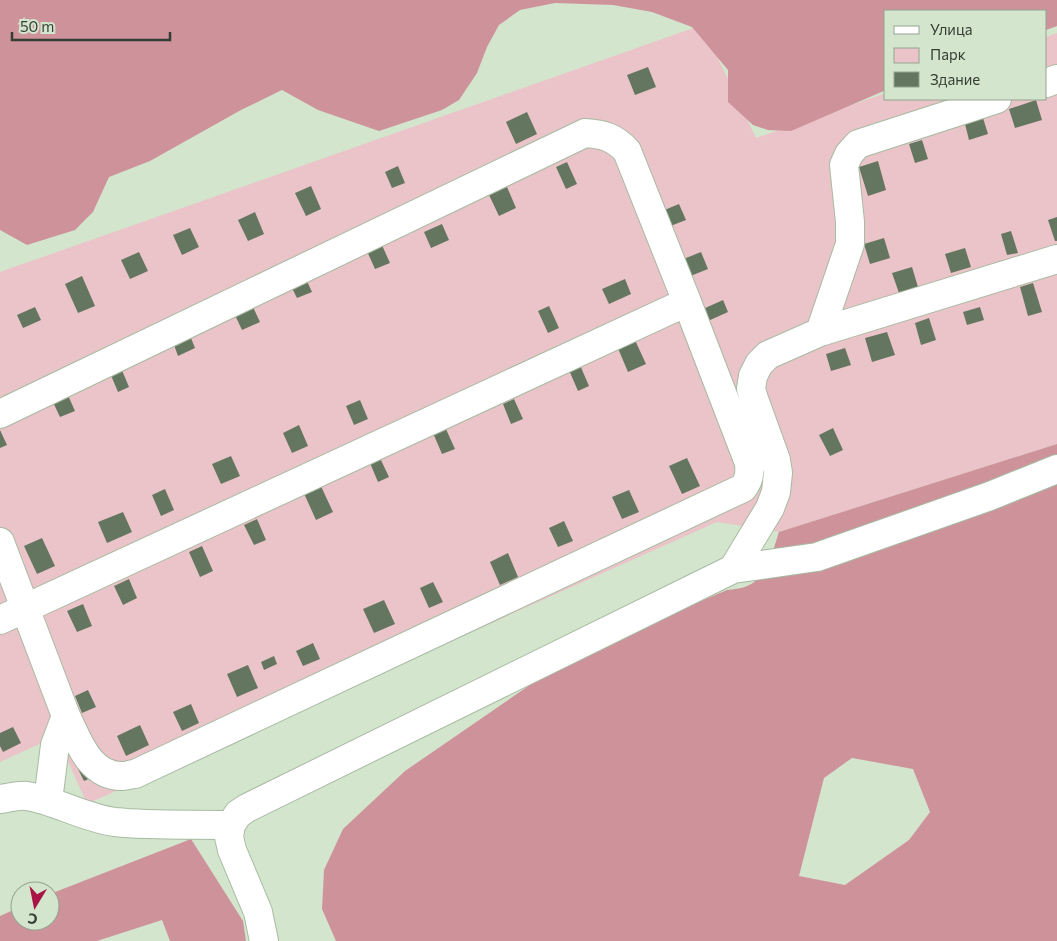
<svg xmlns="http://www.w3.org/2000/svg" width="1057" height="941" font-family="Commissioner,sans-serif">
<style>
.green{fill:#eac4c8}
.forest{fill:#ce929b;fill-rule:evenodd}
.building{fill:#657660}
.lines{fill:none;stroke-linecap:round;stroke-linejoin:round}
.minor-casing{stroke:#a7baa2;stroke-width:30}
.minor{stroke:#fff;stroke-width:28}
</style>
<rect width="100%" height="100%" fill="#d3e6cd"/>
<path class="green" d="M 702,25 L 756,138 L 886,93 L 886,99 L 1046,99 L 1046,37 L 1057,33 L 1057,444 L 779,532 L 717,522 L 87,804 L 63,750 L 44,742 L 0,762 L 0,272 Z"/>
<path class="forest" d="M 0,0 L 1057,0 L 1057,26 L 1046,30 L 1046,11 L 886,11 L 886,90 L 791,131 L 768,130 L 753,125 L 728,102 L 728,70 L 692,27 L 652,12 L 613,5 L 555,3 L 520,10 L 499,25 L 487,47 L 477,73 L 459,100 L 442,110 L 379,131 L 318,110 L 282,90 L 241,110 L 150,161 L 109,177 L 93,212 L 75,230 L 27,245 L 0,230 Z
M 1057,444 L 1057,941 L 336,941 L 322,909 L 324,870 L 343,829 L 405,771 L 575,654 L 727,590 C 734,589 741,589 747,586 C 767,578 773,550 779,532 ZM 852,758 L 913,769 L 930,812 L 909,840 L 845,885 L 799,876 L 824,778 Z
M 191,839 L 243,921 L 246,941 L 170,941 L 162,920 L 97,941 L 0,941 L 0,916 L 20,907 L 20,921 L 50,921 L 50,894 Z"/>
<path class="building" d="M 648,67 L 656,87 L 635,95 L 627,75 Z
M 1036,100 L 1042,120 L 1015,128 L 1009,109 Z
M 527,112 L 537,134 L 516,144 L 506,122 Z
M 983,118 L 988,134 L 969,140 L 965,124 Z
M 922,140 L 928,159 L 915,163 L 909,144 Z
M 878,161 L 886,190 L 868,196 L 859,167 Z
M 567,162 L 577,184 L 566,189 L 556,167 Z
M 398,166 L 405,183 L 392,188 L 385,172 Z
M 311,186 L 321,209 L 306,216 L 295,193 Z
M 507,187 L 516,208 L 499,216 L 489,195 Z
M 679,204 L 686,220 L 668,227 L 662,211 Z
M 255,212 L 264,234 L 248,241 L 238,220 Z
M 1057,217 L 1057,241 L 1055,241 L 1048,220 Z
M 442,224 L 449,240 L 431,248 L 424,232 Z
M 190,228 L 199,247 L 182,255 L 173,235 Z
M 1011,231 L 1018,253 L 1007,255 L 1001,234 Z
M 884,238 L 890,258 L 870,264 L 864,244 Z
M 381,243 L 390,263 L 375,269 L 366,249 Z
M 965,248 L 971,267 L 951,273 L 945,254 Z
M 139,252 L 148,271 L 130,279 L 121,260 Z
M 701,252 L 708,269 L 688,277 L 681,260 Z
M 912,267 L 918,287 L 899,293 L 892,273 Z
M 82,276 L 95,306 L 78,313 L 65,284 Z
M 306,279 L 312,292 L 297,298 L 291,286 Z
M 625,279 L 631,294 L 609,304 L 602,289 Z
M 1033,283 L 1042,312 L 1028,316 L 1020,287 Z
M 723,300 L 728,312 L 708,321 L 703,309 Z
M 252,305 L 260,322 L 242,330 L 234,313 Z
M 549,306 L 559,328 L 548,333 L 538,311 Z
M 35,307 L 41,320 L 23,328 L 17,315 Z
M 980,307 L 984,320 L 967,325 L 963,312 Z
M 929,318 L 936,340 L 921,345 L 915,323 Z
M 887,332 L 895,355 L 872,362 L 865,338 Z
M 191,338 L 195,348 L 178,356 L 174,345 Z
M 634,338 L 646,364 L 628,372 L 617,346 Z
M 845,348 L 851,365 L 831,371 L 826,354 Z
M 580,365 L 589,386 L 578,391 L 569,370 Z
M 121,368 L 129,387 L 118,392 L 110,373 Z
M 67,393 L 75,411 L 60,417 L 52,400 Z
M 514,399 L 523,419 L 511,424 L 503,404 Z
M 360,400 L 368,419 L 354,425 L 346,406 Z
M 299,425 L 308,446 L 292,453 L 283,433 Z
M 445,427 L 455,449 L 442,454 L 433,433 Z
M 833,428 L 843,450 L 830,456 L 819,435 Z
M 0,430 L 7,445 L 0,448 Z
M 231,456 L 240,476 L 221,484 L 212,464 Z
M 380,458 L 389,477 L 378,482 L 370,463 Z
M 687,458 L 700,486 L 682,494 L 669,466 Z
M 319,482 L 333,512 L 316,520 L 302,489 Z
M 165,489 L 174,510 L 161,516 L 152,495 Z
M 629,490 L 639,512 L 622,519 L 612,497 Z
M 123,512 L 132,532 L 107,543 L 98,522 Z
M 257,519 L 266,540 L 254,545 L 244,525 Z
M 564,521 L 573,541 L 558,547 L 549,528 Z
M 42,538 L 55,566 L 37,574 L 24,546 Z
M 202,546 L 213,571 L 200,577 L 189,552 Z
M 508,553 L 518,577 L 500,585 L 490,562 Z
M 129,579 L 137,598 L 123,605 L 114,586 Z
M 433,582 L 443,602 L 429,608 L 420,588 Z
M 384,600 L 395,624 L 374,633 L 363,609 Z
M 83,604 L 92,626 L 77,632 L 67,611 Z
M 313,643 L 320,659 L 303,666 L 296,651 Z
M 274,656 L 277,664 L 264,670 L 261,662 Z
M 248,665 L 258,688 L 237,697 L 227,674 Z
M 88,690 L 96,707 L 82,713 L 75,696 Z
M 191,704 L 199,723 L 182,731 L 173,712 Z
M 140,725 L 149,745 L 126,756 L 117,736 Z
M 13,727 L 21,743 L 3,752 L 0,746 L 0,733 Z
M 85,766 L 91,778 L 84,781 L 78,769 Z"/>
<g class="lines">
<defs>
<path id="minor" d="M 1046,83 L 1057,79
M 820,332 L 850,244 L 850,222 L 844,165 L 849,154 L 858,144 L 997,99
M 0,414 L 585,133 C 603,134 614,137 627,151 L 687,302 L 0,620
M 0,542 L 66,716 L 55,745 L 48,801
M 733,569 L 770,508 L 776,492 L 778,473 L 776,460 L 754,399 L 751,389 L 753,376 L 759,364 L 768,355 L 820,332 L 1057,259
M 66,716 C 78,740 89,777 123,776 C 127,776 131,774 135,774 L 743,488 C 749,480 750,474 749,463 L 687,302
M 0,799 C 8,798 18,795 27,796 C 57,801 84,818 115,822 C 153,826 193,824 231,825
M 264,941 L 258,912 L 232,850 L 229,837 L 231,825 L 238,814 L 247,808 L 733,569 L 817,557 L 990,496 L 1057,469"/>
</defs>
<use href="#minor" class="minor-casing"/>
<use href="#minor" class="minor"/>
</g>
<rect x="884" y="10" width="162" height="90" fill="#d3e6cd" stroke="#94a390"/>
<rect x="894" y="26" width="25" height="8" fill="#ffffff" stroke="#94a390"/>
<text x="930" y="35" font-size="15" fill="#363e34">Улица</text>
<rect x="894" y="48" width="25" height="15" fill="#eac4c8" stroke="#94a390"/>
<text x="930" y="60" font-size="15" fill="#363e34">Парк</text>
<rect x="894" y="72" width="25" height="15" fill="#657660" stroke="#94a390"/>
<text x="930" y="85" font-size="15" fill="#363e34">Здание</text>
<g transform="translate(35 906) rotate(190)"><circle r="24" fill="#d3e6cd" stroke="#94a390"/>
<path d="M0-4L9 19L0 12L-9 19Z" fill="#a91345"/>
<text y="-8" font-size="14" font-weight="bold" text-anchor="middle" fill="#363e34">С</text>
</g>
<path d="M12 32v8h158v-8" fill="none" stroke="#363e34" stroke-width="2.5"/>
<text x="20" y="32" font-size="15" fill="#363e34" stroke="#d3e6cd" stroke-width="4" paint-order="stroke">50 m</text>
</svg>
